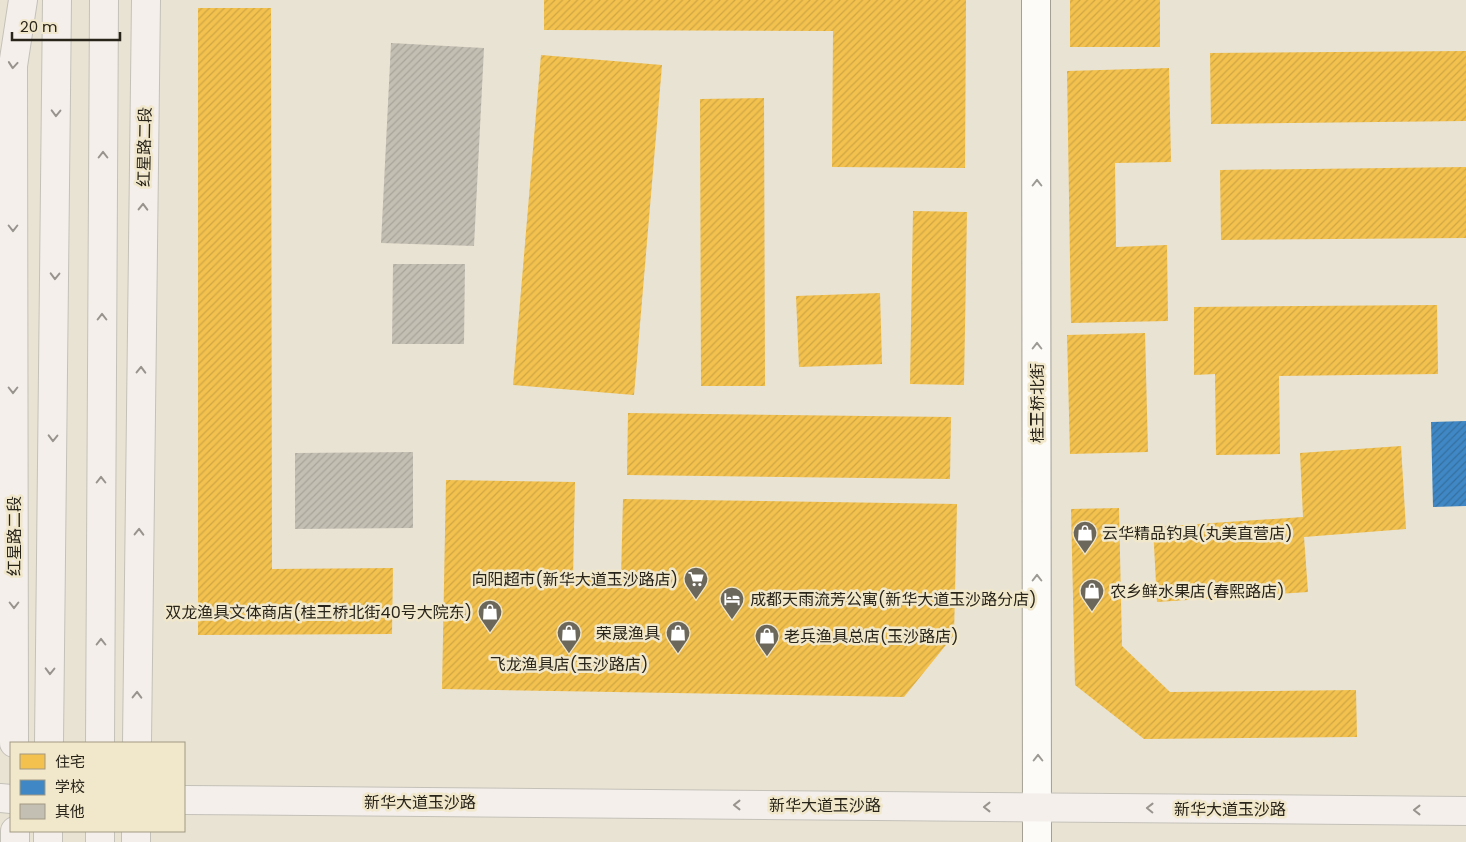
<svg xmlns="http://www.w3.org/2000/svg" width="1466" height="842" font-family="Poppins,'Noto Sans SC',sans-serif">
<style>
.homes{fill:url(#homes-hatch)}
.schools{fill:url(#schools-hatch)}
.building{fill:url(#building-hatch)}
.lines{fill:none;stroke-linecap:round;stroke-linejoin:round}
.minor-casing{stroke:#a39f93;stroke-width:30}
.primary-casing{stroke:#c4c1b9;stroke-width:30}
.minor{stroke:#fcfbf8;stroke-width:28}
.primary{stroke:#f4efeb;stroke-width:28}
.oneway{stroke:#98948d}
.oneway2{stroke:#9d9a94}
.labels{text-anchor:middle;stroke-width:5;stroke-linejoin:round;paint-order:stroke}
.street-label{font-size:16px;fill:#28241a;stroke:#f1e7cb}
.poi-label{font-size:16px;fill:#28241a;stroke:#f1e7cb;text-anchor:start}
</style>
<defs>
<pattern id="homes-hatch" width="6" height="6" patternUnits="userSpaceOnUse" patternTransform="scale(1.25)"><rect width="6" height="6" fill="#f2c14e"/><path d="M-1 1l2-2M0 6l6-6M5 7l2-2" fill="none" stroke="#d0a644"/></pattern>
<pattern id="schools-hatch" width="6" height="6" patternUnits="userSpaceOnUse" patternTransform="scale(1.25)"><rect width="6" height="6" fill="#3f88c5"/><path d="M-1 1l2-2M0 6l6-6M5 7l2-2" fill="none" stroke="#356f9f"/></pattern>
<pattern id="building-hatch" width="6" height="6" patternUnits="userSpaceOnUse" patternTransform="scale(1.25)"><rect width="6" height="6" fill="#c4bfb3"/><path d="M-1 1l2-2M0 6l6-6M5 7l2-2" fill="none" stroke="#a8a499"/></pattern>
</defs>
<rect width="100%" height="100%" fill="#e9e3d3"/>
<path class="homes" d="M 544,0 L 966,0 L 965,168 L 832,167 L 833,31 L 544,30 Z
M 1070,0 L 1160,0 L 1160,47 L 1070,47 Z
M 198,8 L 271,8 L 272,569 L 393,568 L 392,634 L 198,635 Z
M 1466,51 L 1466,121 L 1211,124 L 1210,53 Z
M 541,55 L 662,65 L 634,395 L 513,385 Z
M 1169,68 L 1171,162 L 1115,163 L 1116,247 L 1167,245 L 1168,321 L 1071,323 L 1067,71 Z
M 764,98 L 765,386 L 701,386 L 700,99 Z
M 1466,167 L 1466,238 L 1221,240 L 1220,170 Z
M 913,211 L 967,212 L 964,385 L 910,384 Z
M 880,293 L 882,364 L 799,367 L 796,296 Z
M 1437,305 L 1438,374 L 1279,376 L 1280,454 L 1216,455 L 1215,374 L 1194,375 L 1194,307 Z
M 1145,333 L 1148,452 L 1070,454 L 1067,335 Z
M 628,413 L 951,417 L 950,479 L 627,475 Z
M 1401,446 L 1406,529 L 1304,537 L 1308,592 L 1157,602 L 1153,527 L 1303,517 L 1300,453 Z
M 446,480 L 575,482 L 573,577 L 621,578 L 623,499 L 957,504 L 954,635 L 904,697 L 442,689 Z
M 1119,508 L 1122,646 L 1170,692 L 1356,690 L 1357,737 L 1144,739 L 1075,685 L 1071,509 Z"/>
<path class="schools" d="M 1466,421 L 1466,506 L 1433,507 L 1431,422 Z"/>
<path class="building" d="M 391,43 L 484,48 L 474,246 L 381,243 Z
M 393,264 L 465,264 L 464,344 L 392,344 Z
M 413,452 L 413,528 L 295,529 L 295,453 Z"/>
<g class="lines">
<defs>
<path id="minor" d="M 1036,0 L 1037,842"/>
<path id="primary" d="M 14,743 L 13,66 L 23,0
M 49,743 L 57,0
M 100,743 L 104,0
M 137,743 L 146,0
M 0,798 L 11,799
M 184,800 L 1466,811
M 15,831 L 15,842
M 136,831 L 136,842
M 48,842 L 48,831
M 100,842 L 100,831"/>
</defs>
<use href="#minor" class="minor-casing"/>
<use href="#primary" class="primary-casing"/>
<use href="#minor" class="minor"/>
<use href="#primary" class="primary"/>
</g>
<defs><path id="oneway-chevron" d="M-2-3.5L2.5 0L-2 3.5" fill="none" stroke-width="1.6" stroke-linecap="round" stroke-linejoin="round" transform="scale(1.25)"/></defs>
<g class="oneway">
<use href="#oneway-chevron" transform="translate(13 65) rotate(95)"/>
<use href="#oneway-chevron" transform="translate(56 113) rotate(91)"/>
<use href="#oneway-chevron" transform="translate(103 155) rotate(-90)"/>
<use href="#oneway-chevron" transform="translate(143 207) rotate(-89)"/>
<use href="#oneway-chevron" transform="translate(13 228) rotate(90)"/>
<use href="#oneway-chevron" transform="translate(55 276) rotate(91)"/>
<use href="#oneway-chevron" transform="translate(102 317) rotate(-90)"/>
<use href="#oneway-chevron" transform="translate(141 370) rotate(-89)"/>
<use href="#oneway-chevron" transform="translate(13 390) rotate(90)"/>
<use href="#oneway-chevron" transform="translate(53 438) rotate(91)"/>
<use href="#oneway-chevron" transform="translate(101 480) rotate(-90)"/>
<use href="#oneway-chevron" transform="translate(139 532) rotate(-89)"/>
<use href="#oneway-chevron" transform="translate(14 605) rotate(90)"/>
<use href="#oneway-chevron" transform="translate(101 642) rotate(-90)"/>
<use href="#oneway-chevron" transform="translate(50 671) rotate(91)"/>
<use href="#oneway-chevron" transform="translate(137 695) rotate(-89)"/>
<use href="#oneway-chevron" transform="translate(737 805) rotate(-180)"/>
<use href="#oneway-chevron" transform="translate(987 807) rotate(-180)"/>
<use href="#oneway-chevron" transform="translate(1150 808) rotate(-179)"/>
<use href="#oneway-chevron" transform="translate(1417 810) rotate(-180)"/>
</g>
<g class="oneway2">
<use href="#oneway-chevron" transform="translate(1037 183) rotate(-90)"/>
<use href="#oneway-chevron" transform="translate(1037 346) rotate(-90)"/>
<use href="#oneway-chevron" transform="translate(1037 578) rotate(-90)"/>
<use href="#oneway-chevron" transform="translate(1038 758) rotate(-90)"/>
</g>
<defs>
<symbol id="shop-pin" viewBox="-11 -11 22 30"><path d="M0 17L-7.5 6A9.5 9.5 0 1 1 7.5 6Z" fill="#6c675b" stroke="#f1e7cb"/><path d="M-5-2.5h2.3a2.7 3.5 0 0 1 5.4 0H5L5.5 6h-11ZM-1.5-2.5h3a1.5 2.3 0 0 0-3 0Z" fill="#fff"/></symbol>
<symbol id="supermarket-pin" viewBox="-11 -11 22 30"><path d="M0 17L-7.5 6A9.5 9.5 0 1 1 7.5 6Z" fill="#6c675b" stroke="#f1e7cb"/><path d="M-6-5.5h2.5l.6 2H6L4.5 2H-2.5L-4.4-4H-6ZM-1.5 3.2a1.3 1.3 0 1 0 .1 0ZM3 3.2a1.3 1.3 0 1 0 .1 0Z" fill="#fff"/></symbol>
<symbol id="hotel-pin" viewBox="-11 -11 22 30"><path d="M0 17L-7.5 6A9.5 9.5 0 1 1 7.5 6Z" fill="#6c675b" stroke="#f1e7cb"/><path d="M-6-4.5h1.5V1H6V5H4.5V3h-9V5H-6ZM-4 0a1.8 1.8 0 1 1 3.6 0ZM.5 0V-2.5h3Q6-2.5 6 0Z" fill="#fff"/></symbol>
</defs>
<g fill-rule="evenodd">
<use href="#shop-pin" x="1071" y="519" width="28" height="38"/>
<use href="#supermarket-pin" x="682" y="565" width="28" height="38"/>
<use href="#shop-pin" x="1078" y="577" width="28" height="38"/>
<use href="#hotel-pin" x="718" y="585" width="28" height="38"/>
<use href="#shop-pin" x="476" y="598" width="28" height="38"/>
<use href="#shop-pin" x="555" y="619" width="28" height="38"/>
<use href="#shop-pin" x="664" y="619" width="28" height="38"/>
<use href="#shop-pin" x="753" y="622" width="28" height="38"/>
</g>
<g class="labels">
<g class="street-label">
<text transform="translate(144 147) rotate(-89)" y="6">红星路二段</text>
<text transform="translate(1037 403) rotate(-90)" y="6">桂王桥北街</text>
<text transform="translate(14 536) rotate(-90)" y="6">红星路二段</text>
<text x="420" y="808">新华大道玉沙路</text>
<text x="825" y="811">新华大道玉沙路</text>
<text x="1230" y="815">新华大道玉沙路</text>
</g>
<g class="poi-label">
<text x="1102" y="539">云华精品钓具(丸美直营店)</text>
<text x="678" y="585" text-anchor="end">向阳超市(新华大道玉沙路店)</text>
<text x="1110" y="597">农乡鲜水果店(春熙路店)</text>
<text x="750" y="605">成都天雨流芳公寓(新华大道玉沙路分店)</text>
<text x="472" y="618" text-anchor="end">双龙渔具文体商店(桂王桥北街40号大院东)</text>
<text x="660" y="639" text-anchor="end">荣晟渔具</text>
<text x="784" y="642">老兵渔具总店(玉沙路店)</text>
<text x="569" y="670" text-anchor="middle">飞龙渔具店(玉沙路店)</text>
</g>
</g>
<rect x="10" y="742" width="175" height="90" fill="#f1e7cb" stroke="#a19984"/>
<rect x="20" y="754" width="25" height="15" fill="#f2c14e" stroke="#a19984"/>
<text x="55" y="767" font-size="15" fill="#28241a">住宅</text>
<rect x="20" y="780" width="25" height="15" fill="#3f88c5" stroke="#a19984"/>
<text x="55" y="792" font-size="15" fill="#28241a">学校</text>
<rect x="20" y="804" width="25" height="15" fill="#c4bfb3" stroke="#a19984"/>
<text x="55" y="817" font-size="15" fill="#28241a">其他</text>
<path d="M12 32v8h108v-8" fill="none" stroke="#28241a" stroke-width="2.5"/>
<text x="20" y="32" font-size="15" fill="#28241a" stroke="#f1e7cb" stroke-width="4" paint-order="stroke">20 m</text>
</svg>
